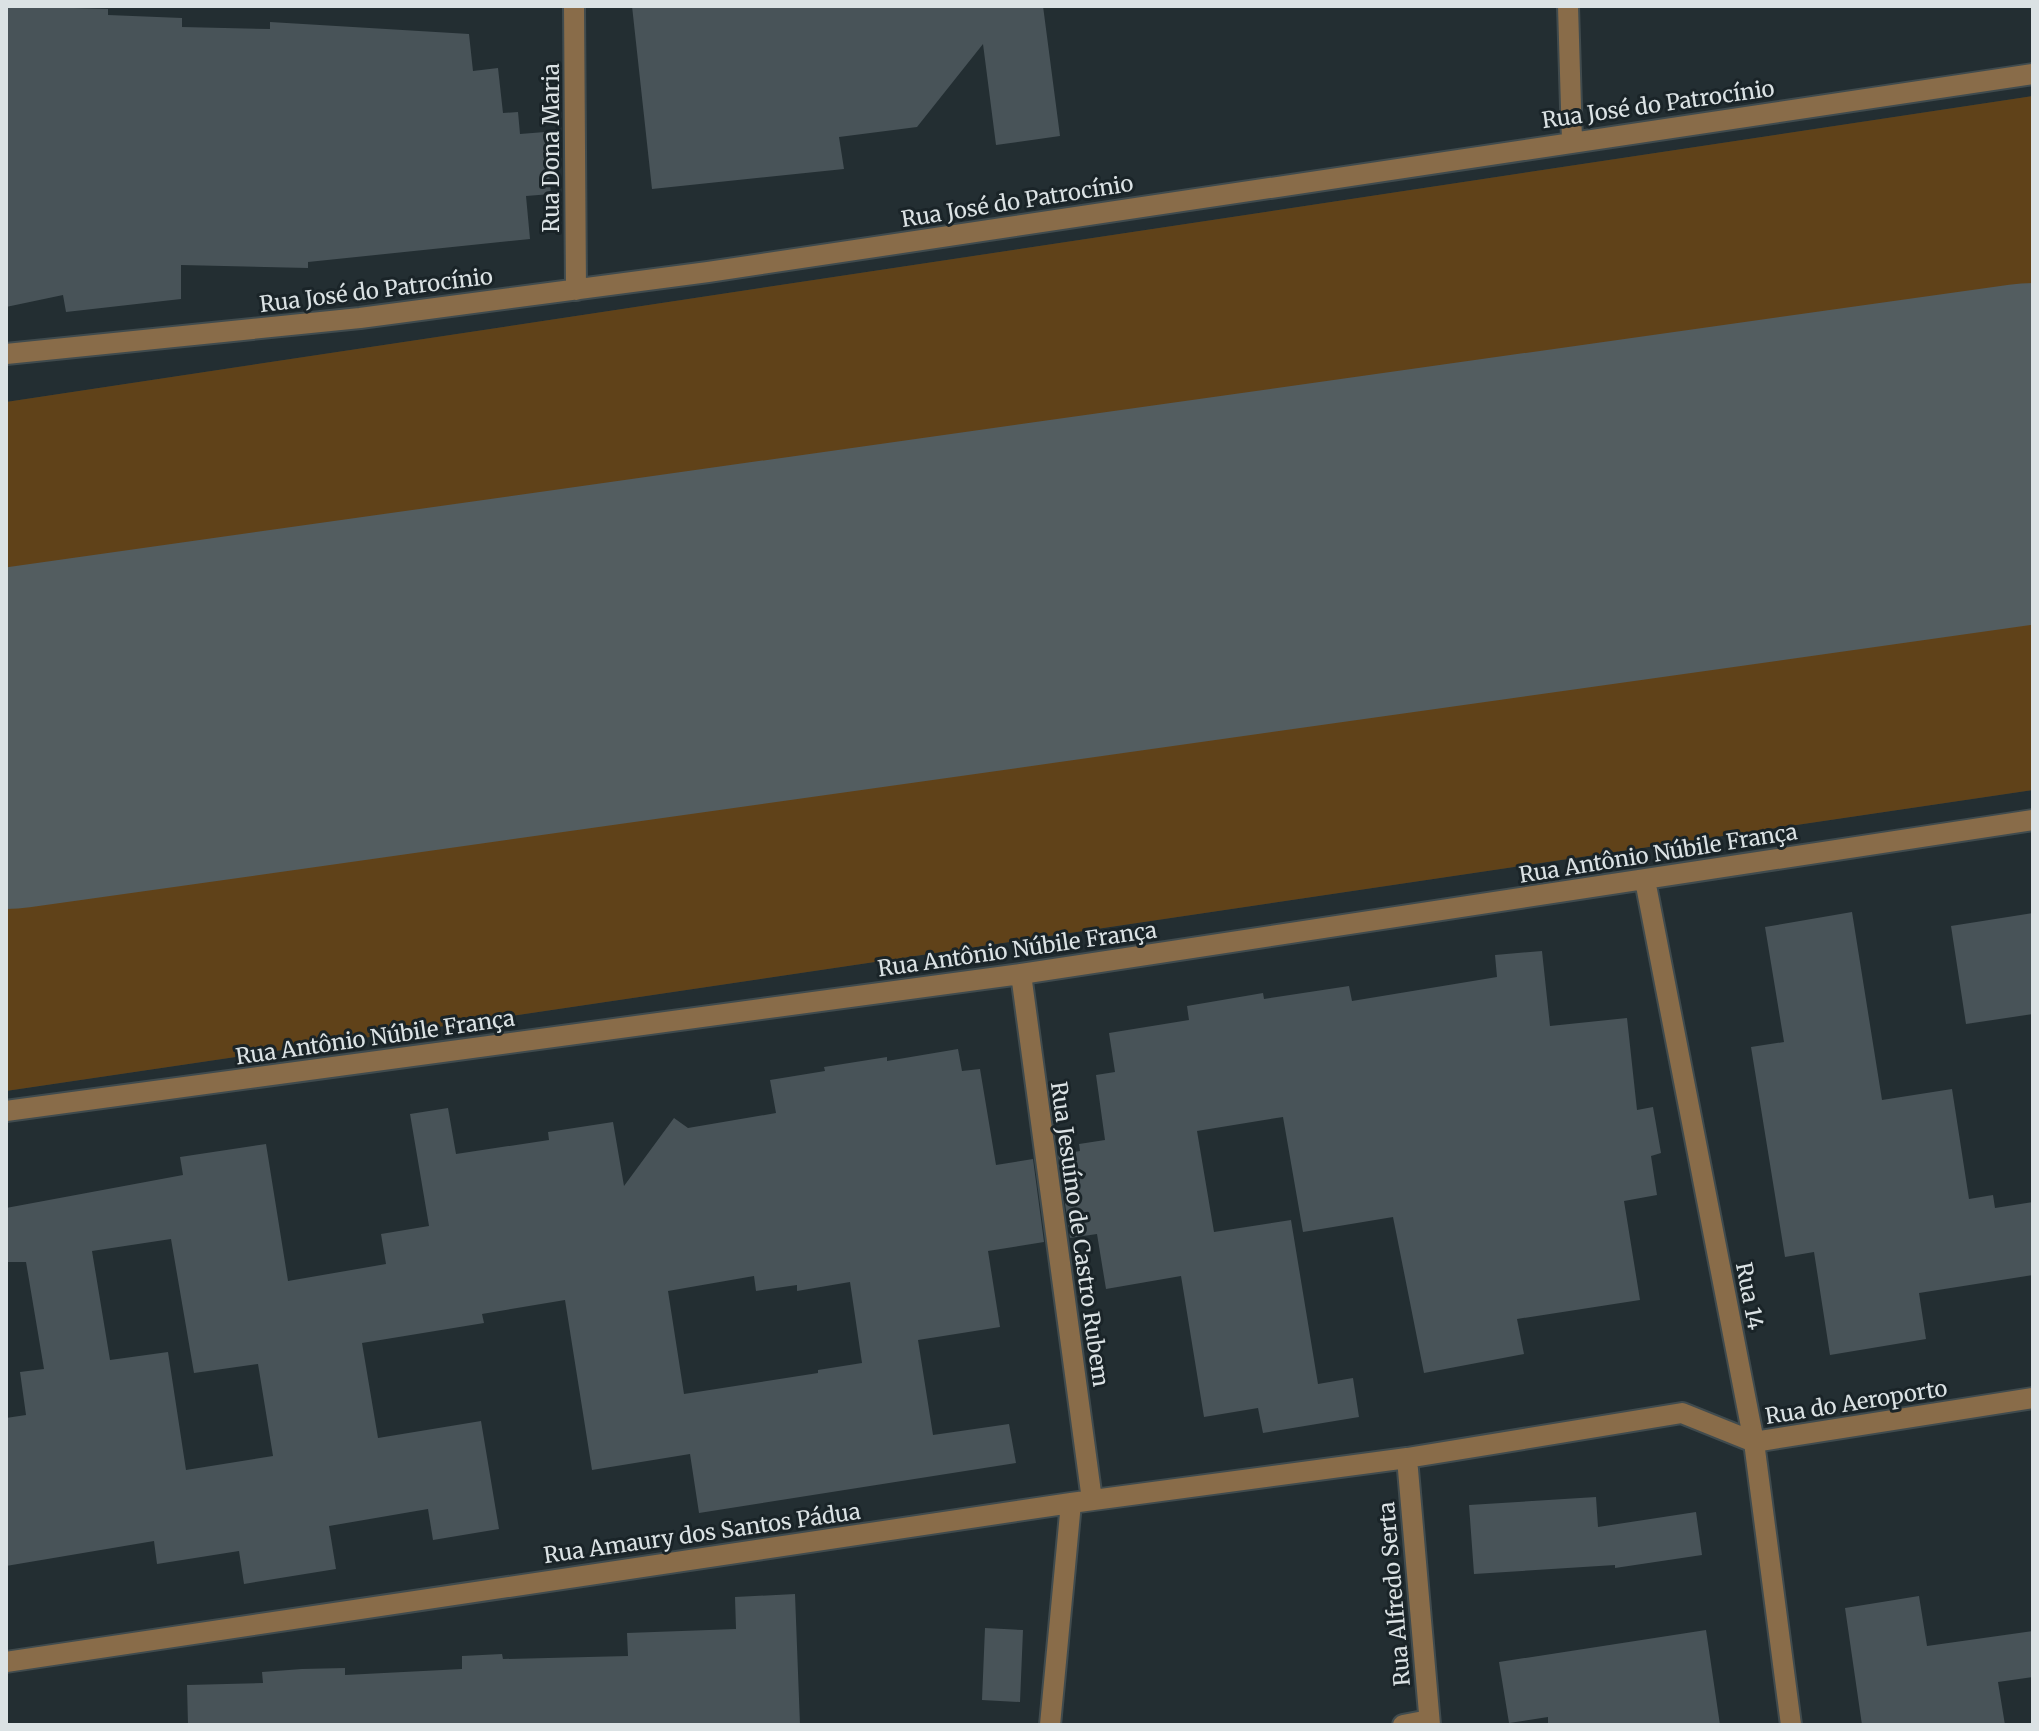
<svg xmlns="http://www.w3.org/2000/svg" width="2039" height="1731" font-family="Merriweather,serif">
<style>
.built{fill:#293b42}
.green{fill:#604219}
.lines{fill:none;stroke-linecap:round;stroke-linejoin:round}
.runway{stroke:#535d60;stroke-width:340}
.building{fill:#485358;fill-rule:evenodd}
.minor-casing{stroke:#404b4e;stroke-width:24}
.minor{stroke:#896c49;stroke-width:20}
.labels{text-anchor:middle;stroke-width:6;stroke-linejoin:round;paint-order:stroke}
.street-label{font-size:22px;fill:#dbe2e4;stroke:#1a2428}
</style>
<rect width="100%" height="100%" fill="#232e32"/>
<path class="built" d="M 2033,96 L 2033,790 L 6,1091 L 6,402 Z"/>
<path class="green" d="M 2033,96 L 2033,366 L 6,652 L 6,402 Z
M 2033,536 L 2033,790 L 6,1091 L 6,823 Z"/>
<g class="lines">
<path class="runway" d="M 6,739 L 2033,453"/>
</g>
<path class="building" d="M 6,6 L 108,9 L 108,15 L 182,18 L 182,27 L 270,29 L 270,22 L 469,34 L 473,71 L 498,68 L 503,113 L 518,112 L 520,134 L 545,132 L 551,194 L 526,196 L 530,239 L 308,262 L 308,268 L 181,265 L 181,299 L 66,312 L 63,295 L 6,307 Z
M 632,6 L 1043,6 L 1060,136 L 996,145 L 983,44 L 917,127 L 839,137 L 844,169 L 652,189 Z
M 1852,912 L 1882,1100 L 1952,1089 L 1969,1199 L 1993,1195 L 1995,1208 L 2033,1202 L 2033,1275 L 1919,1293 L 1926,1339 L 1830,1355 L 1814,1252 L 1785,1257 L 1751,1047 L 1784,1042 L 1765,927 Z
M 2033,913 L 2033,1014 L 1966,1024 L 1951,926 Z
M 1542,951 L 1550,1026 L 1627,1018 L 1637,1110 L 1653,1107 L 1661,1153 L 1651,1156 L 1657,1195 L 1624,1201 L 1640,1300 L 1517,1319 L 1524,1354 L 1424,1373 L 1393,1217 L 1303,1232 L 1283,1117 L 1197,1131 L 1214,1232 L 1291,1220 L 1318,1384 L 1353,1378 L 1359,1417 L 1263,1433 L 1258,1408 L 1204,1417 L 1181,1276 L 1106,1289 L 1097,1234 L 1070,1238 L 1058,1155 L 1080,1151 L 1079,1144 L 1105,1140 L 1096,1075 L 1115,1072 L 1109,1033 L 1189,1020 L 1187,1006 L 1263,993 L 1264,999 L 1349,986 L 1352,1001 L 1497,977 L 1495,955 Z
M 958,1049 L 962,1071 L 980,1069 L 996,1165 L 1033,1159 L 1044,1242 L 988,1251 L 1000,1327 L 918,1340 L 933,1435 L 1009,1424 L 1016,1463 L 699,1513 L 690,1454 L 592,1470 L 565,1300 L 482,1314 L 484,1323 L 362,1343 L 378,1438 L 481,1421 L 499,1529 L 433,1540 L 428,1509 L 329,1526 L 336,1569 L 244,1584 L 239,1551 L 157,1564 L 154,1541 L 6,1566 L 6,1418 L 26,1415 L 20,1372 L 44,1369 L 26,1262 L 6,1262 L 6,1208 L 183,1175 L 180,1157 L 266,1144 L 288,1281 L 386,1264 L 381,1234 L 429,1226 L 410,1114 L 448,1108 L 456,1154 L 549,1140 L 548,1132 L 613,1122 L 624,1186 L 674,1118 L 688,1128 L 776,1113 L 770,1080 L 825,1071 L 824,1067 L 887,1057 L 887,1061 ZM 171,1239 L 194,1373 L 258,1364 L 273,1456 L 186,1470 L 168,1352 L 110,1360 L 92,1251 ZM 754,1276 L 756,1291 L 797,1285 L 797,1291 L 850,1282 L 862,1363 L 818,1370 L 818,1373 L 684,1394 L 668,1291 Z
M 1596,1497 L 1598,1527 L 1696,1512 L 1702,1555 L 1615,1568 L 1615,1565 L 1474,1574 L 1469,1505 Z
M 795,1594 L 800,1725 L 188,1725 L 187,1685 L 263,1683 L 262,1672 L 302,1669 L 345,1668 L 345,1675 L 462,1669 L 462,1656 L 502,1654 L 503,1659 L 628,1656 L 627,1633 L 736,1629 L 735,1597 Z
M 1919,1596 L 1927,1646 L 2033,1631 L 2033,1677 L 1998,1682 L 2005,1725 L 1862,1725 L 1845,1608 Z
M 985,1628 L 1023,1630 L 1020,1702 L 982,1700 Z
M 1706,1630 L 1720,1725 L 1548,1725 L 1548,1717 L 1509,1723 L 1499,1662 Z"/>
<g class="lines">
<defs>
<path id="minor" d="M 574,6 L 576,290
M 1568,6 L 1572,141
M 6,354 L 360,318 L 708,272 L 2033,74
M 1645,880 L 1754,1442 L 1791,1725
M 1021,974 L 1092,1500
M 6,1111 L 1021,974 L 2033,820
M 1407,1458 L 1430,1725
M 6,1662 L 1071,1503 L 1407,1458 L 1682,1413 L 1754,1442 L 2033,1398
M 1050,1725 L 1071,1503
M 1403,1725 L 1429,1720"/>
</defs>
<use href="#minor" class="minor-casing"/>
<use href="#minor" class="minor"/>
</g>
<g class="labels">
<g class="street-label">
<text transform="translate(1658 104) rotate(-8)" y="8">Rua José do Patrocínio</text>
<text transform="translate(551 148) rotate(-90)" y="8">Rua Dona Maria</text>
<text transform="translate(1017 201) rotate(-9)" y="8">Rua José do Patrocínio</text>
<text transform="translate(376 290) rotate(-7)" y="8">Rua José do Patrocínio</text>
<text transform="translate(1658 853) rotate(-9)" y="8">Rua Antônio Núbile França</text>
<text transform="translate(1017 949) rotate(-8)" y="8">Rua Antônio Núbile França</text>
<text transform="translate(375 1037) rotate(-8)" y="8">Rua Antônio Núbile França</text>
<text transform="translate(1080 1234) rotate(82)" y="8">Rua Jesuíno de Castro Rubem</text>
<text transform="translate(1750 1296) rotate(79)" y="8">Rua 14</text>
<text transform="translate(1856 1402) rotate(-9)" y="8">Rua do Aeroporto</text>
<text transform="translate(702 1533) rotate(-8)" y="8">Rua Amaury dos Santos Pádua</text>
<text transform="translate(1394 1594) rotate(-95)" y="8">Rua Alfredo Serta</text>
</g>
</g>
<rect width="2039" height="1731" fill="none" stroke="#dbe2e4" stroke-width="16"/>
</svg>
